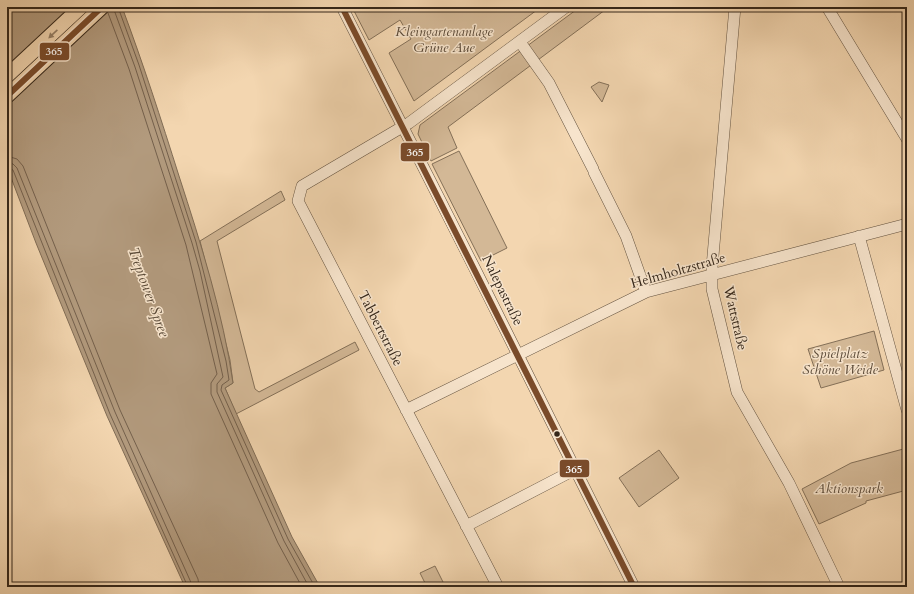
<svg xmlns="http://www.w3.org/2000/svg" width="914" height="594" font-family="Cardo,serif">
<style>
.green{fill:#d3b896;stroke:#847058}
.water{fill:#b29a7d;stroke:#806c55}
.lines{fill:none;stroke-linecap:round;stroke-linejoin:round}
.shore{stroke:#74604c;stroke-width:1}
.minor-casing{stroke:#645340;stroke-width:12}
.major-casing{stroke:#35271a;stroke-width:16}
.minor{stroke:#f7e4cc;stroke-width:11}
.major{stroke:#f3d6b0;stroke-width:14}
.bus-1-casing{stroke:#f7e4cc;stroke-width:9}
.bus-1{stroke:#7a4b2a;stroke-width:6}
.oneway{fill:#947e65}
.bus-dot{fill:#35271a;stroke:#f7e4cc;stroke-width:1.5}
.labels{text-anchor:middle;stroke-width:3;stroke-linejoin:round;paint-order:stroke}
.park-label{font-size:14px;font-style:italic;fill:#5c4b39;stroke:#f7e4cc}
.street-label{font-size:14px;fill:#35271a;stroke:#f7e4cc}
.water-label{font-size:15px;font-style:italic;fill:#5a4a38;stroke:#f7e4cc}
.line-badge{stroke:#f7e4cc;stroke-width:1.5}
.badge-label{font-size:11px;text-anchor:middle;font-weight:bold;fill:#fff}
</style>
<rect width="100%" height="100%" fill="#f3d6b0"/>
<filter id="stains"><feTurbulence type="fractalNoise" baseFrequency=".005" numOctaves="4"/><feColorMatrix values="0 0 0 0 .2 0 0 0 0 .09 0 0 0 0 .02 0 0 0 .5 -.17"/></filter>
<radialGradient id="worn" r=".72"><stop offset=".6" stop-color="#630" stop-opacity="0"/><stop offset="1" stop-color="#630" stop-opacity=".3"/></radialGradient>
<path class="green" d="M 352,7 L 541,7 L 414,101 L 389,53 L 411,39 L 400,20 L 369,40 Z
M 580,7 L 609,7 L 448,127 L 457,148 L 431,161 L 418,134 L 420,125 Z
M 599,82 L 609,85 L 602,102 L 591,87 Z
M 459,151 L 507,248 L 481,261 L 432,164 Z
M 281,191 L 285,200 L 217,241 L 255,389 L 259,392 L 355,342 L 359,350 L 236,414 L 225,388 L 233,383 L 230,360 L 200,241 Z
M 874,331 L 884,370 L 821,388 L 808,349 Z
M 907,448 L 907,490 L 866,501 L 866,503 L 819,524 L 802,489 L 851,463 Z
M 659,450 L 679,478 L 639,507 L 619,478 Z
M 435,566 L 445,586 L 427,587 L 420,573 Z"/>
<path class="water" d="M 7,7 L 122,7 C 143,63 161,119 179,176 C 201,244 223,313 233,383 L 225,388 L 292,537 L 320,587 L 185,587 L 107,416 L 36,243 L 7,167 Z"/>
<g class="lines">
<path class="shore" d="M 113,7 L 135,67 L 192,243 L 200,271 L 223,377 L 217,384 L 217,392 L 284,541 L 309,587
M 118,7 L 139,65 L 196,242 L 226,361 L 229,380 L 222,385 L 221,390 L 288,539 L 315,587
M 108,13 L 129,69 L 186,245 L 217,374 L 211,383 L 211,394 L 278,543 L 302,587
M 7,156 L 17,159 L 23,166 L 120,410 L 198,579 L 199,587
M 7,162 L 13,164 L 17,168 L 115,412 L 193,587
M 7,167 L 13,170 L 110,414 L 188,587"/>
<defs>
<path id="minor" d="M 342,7 L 475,269 L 634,587
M 735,7 L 712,267 L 712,289 L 737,392 L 789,483 L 839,587
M 827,7 L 907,139
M 520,42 L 549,83 L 593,169
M 594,172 L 626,236 L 646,292
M 859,236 L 907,410
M 406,410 L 646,292 L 907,224
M 466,526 L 576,469
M 498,587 L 298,201 L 302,186 L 409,123 L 566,7"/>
<path id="major" d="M 7,76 L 81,7
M 7,96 L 102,7"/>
</defs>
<use href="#minor" class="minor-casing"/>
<use href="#major" class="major-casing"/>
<use href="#minor" class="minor"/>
<use href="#major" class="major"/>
<defs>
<path id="bus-1" d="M 342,7 L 634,587
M 7,96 L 102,7"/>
</defs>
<use href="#bus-1" class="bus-1-casing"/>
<use href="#bus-1" class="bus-1"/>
</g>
<defs><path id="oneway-solid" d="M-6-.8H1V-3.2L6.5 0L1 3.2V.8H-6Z"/></defs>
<use class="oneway" href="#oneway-solid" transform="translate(53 34) rotate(137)"/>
<circle class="bus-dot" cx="557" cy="434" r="3.5"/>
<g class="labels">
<g class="park-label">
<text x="444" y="36">Kleingartenanlage<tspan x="444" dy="16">Grüne Aue</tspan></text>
<text x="840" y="358">Spielplatz<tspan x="840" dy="16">Schöne Weide</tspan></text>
<text x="849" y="493">Aktionspark</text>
</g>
<g class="street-label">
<text transform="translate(678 270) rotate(-16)" y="5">Helmholtzstraße</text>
<text transform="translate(503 290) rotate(64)" y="5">Nalepastraße</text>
<text transform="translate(736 318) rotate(77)" y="5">Wattstraße</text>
<text transform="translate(381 328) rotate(63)" y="5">Tabbertstraße</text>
</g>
<g class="water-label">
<text transform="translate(149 292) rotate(70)" y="5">Treptower Spree</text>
</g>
</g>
<g class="line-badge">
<rect x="39" y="42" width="31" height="19" rx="4" fill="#7a4b2a"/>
<rect x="400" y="142" width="30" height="20" rx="4" fill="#7a4b2a"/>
<rect x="559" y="459" width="31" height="19" rx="4" fill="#7a4b2a"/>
</g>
<g class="badge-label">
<text x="54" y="55">365</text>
<text x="415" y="156">365</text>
<text x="574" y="473">365</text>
</g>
<rect width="914" height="594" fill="none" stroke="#f3d6b0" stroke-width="24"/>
<rect x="8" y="8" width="898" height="578" fill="none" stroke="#35271a" stroke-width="2"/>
<rect x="12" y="12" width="890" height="570" fill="none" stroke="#35271a"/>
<rect width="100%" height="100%" filter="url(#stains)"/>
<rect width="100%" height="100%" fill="url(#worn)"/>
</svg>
